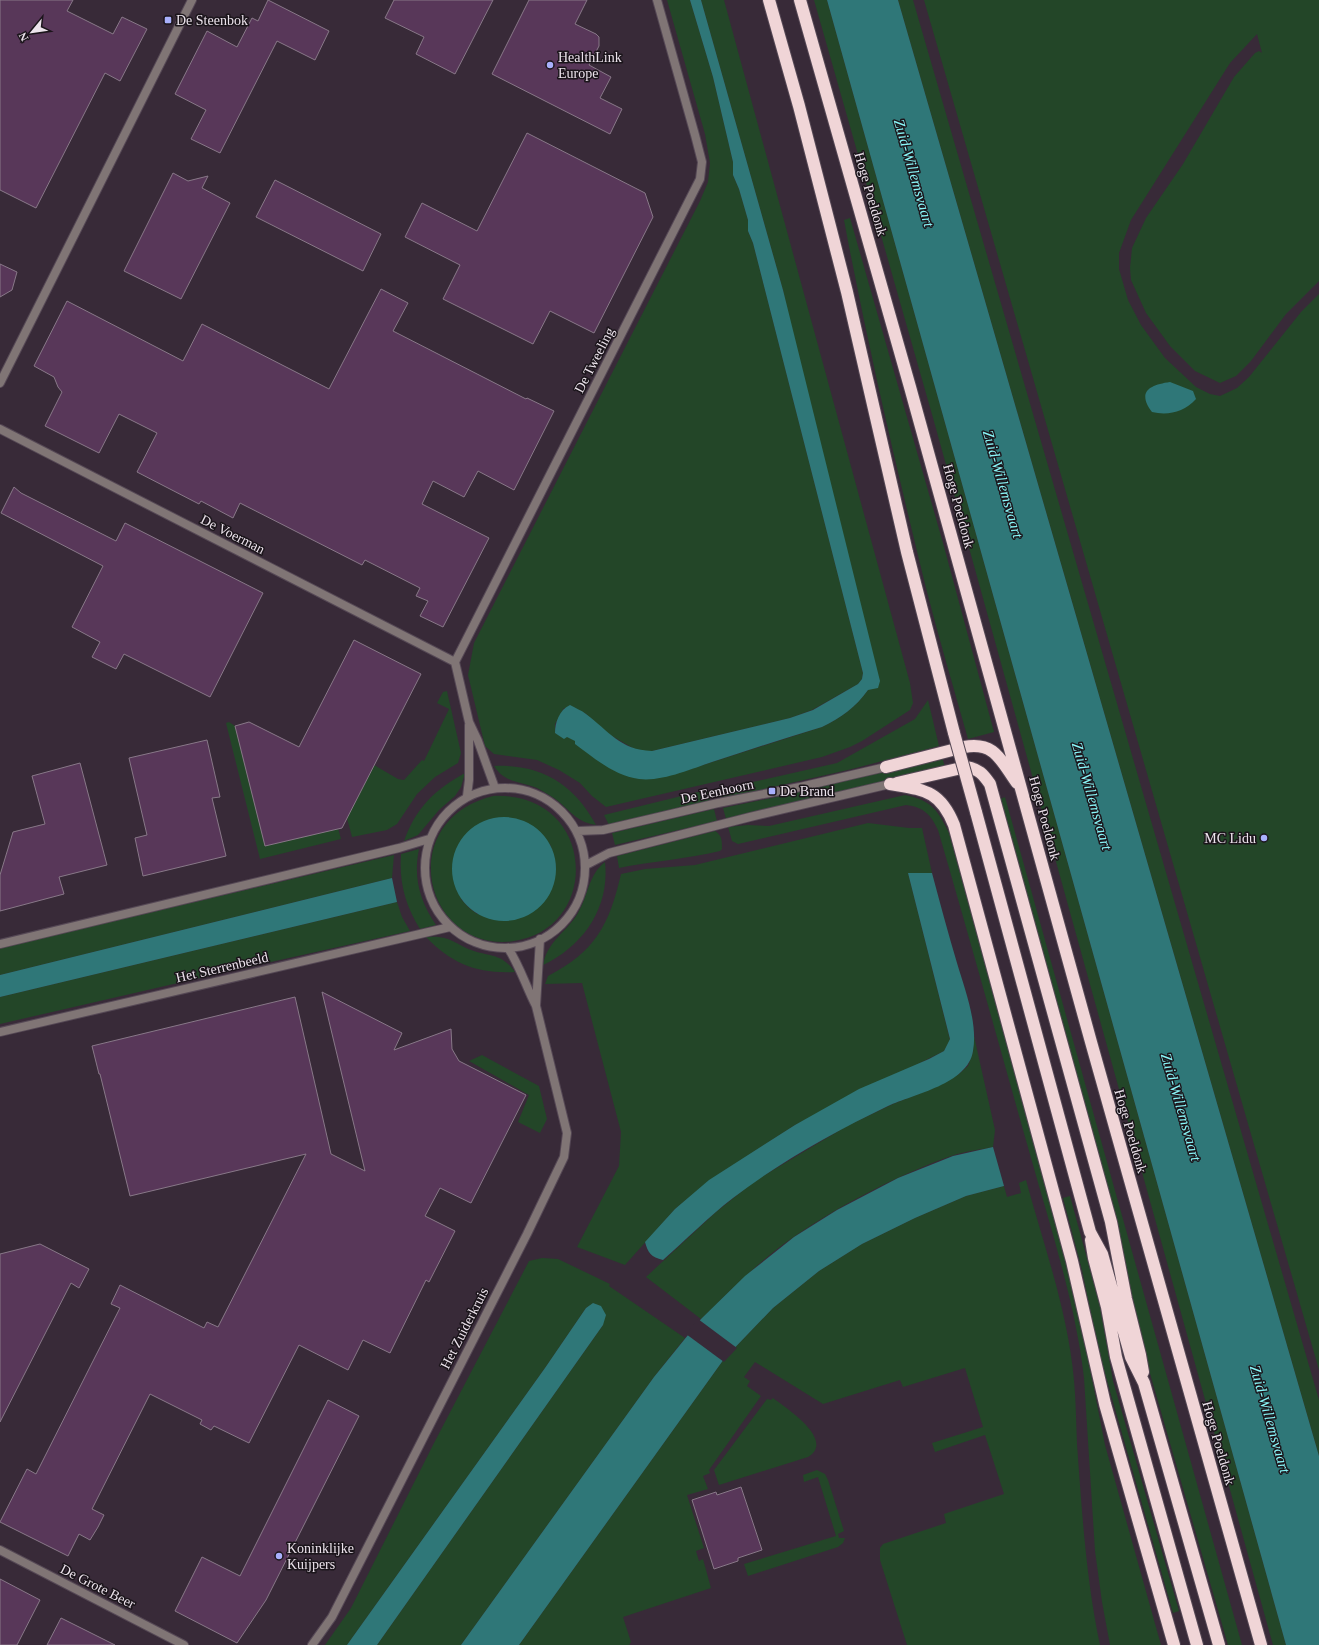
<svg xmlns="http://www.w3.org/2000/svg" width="1319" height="1645" font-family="Georgia,serif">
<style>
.green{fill:#234628;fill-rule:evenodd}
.water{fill:#2f7778}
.pier{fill:#382a38}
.building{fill:#583759;stroke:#887888}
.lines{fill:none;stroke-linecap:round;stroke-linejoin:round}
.street-casing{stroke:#554855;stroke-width:10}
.highway-casing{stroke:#554855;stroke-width:14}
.street{stroke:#807575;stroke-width:8}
.highway{stroke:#f0d5d7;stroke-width:12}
.highway-bridge-casing{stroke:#554855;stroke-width:14;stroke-linecap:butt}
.highway-bridge{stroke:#f0d5d7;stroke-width:12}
.poi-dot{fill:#a9b0fc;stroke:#1b151b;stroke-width:1.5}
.labels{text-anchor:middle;stroke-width:3;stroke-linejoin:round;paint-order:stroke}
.poi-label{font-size:14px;fill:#ece3ec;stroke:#1b151b;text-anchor:start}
.street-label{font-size:14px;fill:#ece3ec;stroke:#1b151b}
.water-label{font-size:15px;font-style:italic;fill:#89f6f8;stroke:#1b151b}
</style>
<rect width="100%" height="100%" fill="#382a38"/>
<path class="green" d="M 667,0 L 690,0 L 713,77 L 733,162 L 733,175 L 739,189 L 748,220 L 748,231 L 753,243 L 863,673 L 862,679 L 858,684 L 812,710 L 790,718 L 652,751 L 638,751 L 605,732 L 585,713 L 564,708 L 555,724 L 555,733 L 678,773 L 822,727 C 841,718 856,707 868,690 L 783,290 L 701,0 L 724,0 L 910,683 L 913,703 L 910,710 L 862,741 L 850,747 L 822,757 L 606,807 L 592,796 L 580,783 L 559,770 L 537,760 L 494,754 L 485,746 L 468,675 L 474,643 L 700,201 L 708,182 L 710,163 L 705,134 Z
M 814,0 L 827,0 L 1286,1645 L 1273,1645 L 935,425 Z
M 898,0 L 913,0 L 1319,1400 L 1319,1456 Z
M 924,0 L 1319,0 L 1319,281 L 1286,314 L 1251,361 L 1236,376 L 1220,383 L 1195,371 L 1170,346 L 1146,313 L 1131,280 L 1130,268 L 1132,248 L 1146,218 L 1183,164 L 1234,77 L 1255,53 L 1259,51 L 1262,53 L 1257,34 L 1230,63 L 1131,220 L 1119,253 L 1119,269 L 1128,300 L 1141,325 L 1165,358 L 1196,387 L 1210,394 L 1220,396 L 1237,388 L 1249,377 L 1301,312 L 1319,294 L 1319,1370 Z
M 850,218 L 943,543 L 994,732 L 968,739 C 954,689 939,639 926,588 C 896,466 867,343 844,220 Z
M 447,691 L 461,753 L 458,763 L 435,777 L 417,794 L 397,824 L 387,830 L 352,837 L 347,818 L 374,765 L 398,779 L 404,780 L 422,760 L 424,761 L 449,709 L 437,703 L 443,692 Z
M 928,700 L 939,746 L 852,769 L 721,799 L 720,792 L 726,788 L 837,763 L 915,719 Z
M 229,722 L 235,726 L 265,846 L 338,828 L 341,839 L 260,859 L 226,723 Z
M 942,757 L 945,767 L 726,819 L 723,808 L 786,795 Z
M 494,766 C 541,764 574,784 596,825 C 579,823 571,812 558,801 C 552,796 544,792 537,788 C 519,781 505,783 494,766 Z
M 465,773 L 461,787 L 455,796 L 439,810 L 418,835 L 404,841 C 416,808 434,790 465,773 Z
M 706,790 L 708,791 L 711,795 L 709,801 L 609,825 L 604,815 Z
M 905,795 C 931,800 938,810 949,833 L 1072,1277 L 1105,1445 L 1161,1645 L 1110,1645 L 1102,1602 L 1095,1551 L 1084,1378 C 1076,1306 1051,1229 1031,1158 C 1000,1049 970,939 938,830 C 931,815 924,807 906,805 L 738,844 L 732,841 L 728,827 L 748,825 L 769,826 Z
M 493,796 C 596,791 603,928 514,941 C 425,954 392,821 493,796 ZM 550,844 L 554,856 L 556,869 L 477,914 L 468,907 L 461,899 Z
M 1005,797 L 1242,1645 L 1228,1645 L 1143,1349 L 1131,1299 L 1118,1228 L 1000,799 Z
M 714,809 L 717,821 L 615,845 L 612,833 Z
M 868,823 L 909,828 L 922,828 L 932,873 L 908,873 L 950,1040 L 944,1051 L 795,1125 L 710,1180 L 675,1209 L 625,1265 L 577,1247 L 619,1166 L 621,1132 L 582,983 L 545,984 L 548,976 C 596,951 609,925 621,874 L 645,869 L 695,865 Z
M 715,831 C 722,835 722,841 722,849 L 720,851 C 687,859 653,861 619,868 L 617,856 Z
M 419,849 C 413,878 420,901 436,925 L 420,929 C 405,905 399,882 401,854 Z
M 394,855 L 392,878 L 0,975 L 0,948 Z
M 605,862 C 610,908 583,946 543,965 C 547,941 567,932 578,913 C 588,895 589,874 605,862 Z
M 397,902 L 402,917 L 410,931 L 230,971 L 0,1024 L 0,997 Z
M 426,937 C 449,935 452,942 471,950 C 490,957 502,953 515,972 C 478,974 452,964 426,937 Z
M 974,1036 L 995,1130 L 993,1147 C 979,1150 965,1151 951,1156 C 900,1174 840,1205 795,1236 C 760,1260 731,1290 701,1319 L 646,1277 L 716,1212 L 755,1181 L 847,1126 L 893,1104 L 936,1087 L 959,1074 L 968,1066 L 973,1052 Z
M 482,1055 L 539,1086 L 547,1119 L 540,1133 L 518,1122 L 529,1095 L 469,1061 Z
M 1026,1180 C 1044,1246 1068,1312 1074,1380 C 1076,1401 1076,1423 1077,1444 C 1082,1512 1086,1579 1100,1645 L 907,1645 L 880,1560 L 880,1548 L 883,1544 L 946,1523 L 944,1514 L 1004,1494 L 985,1435 L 935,1452 L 932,1443 L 983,1427 L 965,1368 L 903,1387 L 900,1380 L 823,1404 L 755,1362 L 744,1377 L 750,1381 L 747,1386 L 761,1396 L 709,1470 L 710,1473 L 703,1476 L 708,1489 L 687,1495 L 704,1548 L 696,1551 L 699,1561 L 703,1559 L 711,1588 L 623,1617 L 631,1642 L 629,1645 L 519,1645 L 724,1359 L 773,1308 L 819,1271 L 862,1244 L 915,1218 L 966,1196 L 1004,1186 L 1007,1197 L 1021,1193 L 1019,1183 Z
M 1070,1196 L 1100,1306 L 1113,1381 L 1179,1611 L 1173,1613 L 1098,1349 L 1082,1270 L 1063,1198 Z
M 542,1258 L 558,1259 L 610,1284 L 609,1286 L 685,1338 L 654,1377 L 461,1645 L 377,1645 L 603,1325 L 594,1303 L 586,1308 L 545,1368 L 347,1645 L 325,1645 L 351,1608 L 434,1443 L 529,1261 Z
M 773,1398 C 786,1408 836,1440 808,1457 L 719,1485 L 714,1470 L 767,1399 L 771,1400 Z
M 817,1470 L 825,1474 L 828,1480 L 844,1531 L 838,1534 L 839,1538 L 845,1538 L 843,1543 L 838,1547 L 748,1576 L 744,1564 L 836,1536 L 818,1477 L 804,1482 L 803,1475 Z"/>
<path class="water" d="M 690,0 L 701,0 L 783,290 L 880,681 L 878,688 L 868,690 C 856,707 841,718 822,727 C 785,738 749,750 712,762 C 691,769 661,782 639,779 C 615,776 594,758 575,744 L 575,741 L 567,737 L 564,739 L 555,733 C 555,723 559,710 570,705 C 575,708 581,710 586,714 C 609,731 620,750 652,751 L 790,718 L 813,710 L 858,684 L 862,679 L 863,673 L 753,243 L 748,231 L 748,220 L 739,189 L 733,175 L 733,162 L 713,77 Z
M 827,0 L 898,0 L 1319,1456 L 1319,1645 L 1286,1645 Z
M 1170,382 L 1193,391 L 1196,399 C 1184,412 1168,416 1152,412 C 1137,392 1149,385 1170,382 Z
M452 869a52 52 0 1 1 104 0a52 52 0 1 1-104 0Z
M 908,873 L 932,873 C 940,903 948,933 957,963 C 965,990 978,1023 973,1051 C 968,1084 914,1094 888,1106 C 834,1132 780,1162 733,1198 C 708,1217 686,1240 663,1260 C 651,1257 648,1253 645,1242 L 675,1209 L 709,1180 L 795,1125 L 859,1089 L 929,1059 L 944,1051 L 950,1039 Z
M 392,878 L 397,902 L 0,997 L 0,975 Z
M 993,1147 L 1004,1186 L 966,1196 L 915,1218 L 862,1244 L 819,1271 L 773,1308 L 724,1359 L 519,1645 L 461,1645 L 654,1377 L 701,1319 L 745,1276 L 794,1237 L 837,1210 L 898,1178 L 953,1156 Z
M 593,1303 L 601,1306 L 606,1315 L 603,1325 L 377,1645 L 347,1645 L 545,1368 L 586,1308 Z"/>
<path class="pier" d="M 698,1319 L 737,1348 L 724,1362 L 686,1334 Z"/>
<path class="building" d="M 0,0 L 73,0 L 67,11 L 113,34 L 122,17 L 147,29 L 120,81 L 105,73 L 36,208 L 0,190 Z
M 268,0 L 329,31 L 315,60 L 277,41 L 220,153 L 191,139 L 206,110 L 175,94 L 207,31 L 237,47 L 252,18 L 258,21 Z
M 394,0 L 493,0 L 455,74 L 416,54 L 424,37 L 385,18 Z
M 529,0 L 587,0 L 575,24 L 596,34 L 599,37 L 599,46 L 589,65 L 611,77 L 600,98 L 622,109 L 610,134 L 492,74 Z
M 527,133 L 645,193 L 653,217 L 594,333 L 550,311 L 533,344 L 443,299 L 460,265 L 405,237 L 422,203 L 477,231 Z
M 173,173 L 188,181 L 208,176 L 202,188 L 230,203 L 181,299 L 124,271 Z
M 275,180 L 381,234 L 363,271 L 256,217 Z
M 0,264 L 17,272 L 12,290 L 0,297 Z
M 381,289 L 408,303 L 393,331 L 526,399 L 527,398 L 554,411 L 514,490 L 478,471 L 464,497 L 433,481 L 422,504 L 489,538 L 443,627 L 420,616 L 428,601 L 416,596 L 420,588 L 365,560 L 362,565 L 240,503 L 233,518 L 201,501 L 199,504 L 137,472 L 157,433 L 119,414 L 99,453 L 45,426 L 62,392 L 58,387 L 54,377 L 34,366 L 67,301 L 183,361 L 202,324 L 329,389 Z
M 14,487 L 21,493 L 116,541 L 125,523 L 263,593 L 210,697 L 124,654 L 116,669 L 92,657 L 100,642 L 72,627 L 103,566 L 1,513 Z
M 354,640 L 421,674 L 342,828 L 265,846 L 235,726 L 249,722 L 299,747 Z
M 207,740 L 220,797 L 212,798 L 226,856 L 143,876 L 135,838 L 147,835 L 129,758 Z
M 80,763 L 107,865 L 59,877 L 64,894 L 0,911 L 0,875 L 13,832 L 45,824 L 32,776 Z
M 322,992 L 402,1033 L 394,1050 L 451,1029 L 452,1049 L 459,1061 L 526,1095 L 471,1203 L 440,1188 L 425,1216 L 455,1231 L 429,1282 L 426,1280 L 390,1353 L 363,1340 L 348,1370 L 299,1345 L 249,1443 L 214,1426 L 211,1430 L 200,1424 L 202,1420 L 150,1394 L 92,1509 L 104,1515 L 98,1527 L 90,1540 L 79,1534 L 68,1556 L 0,1522 L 27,1469 L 36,1474 L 92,1363 L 120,1308 L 111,1304 L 120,1285 L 204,1328 L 207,1322 L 218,1327 L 306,1154 L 130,1196 L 100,1074 L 99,1074 L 92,1046 L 295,997 L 331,1154 L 365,1171 Z
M 40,1244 L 89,1269 L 79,1288 L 71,1283 L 0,1422 L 0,1254 Z
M 328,1400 L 359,1416 L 266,1600 L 237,1643 L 175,1611 L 202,1557 L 240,1576 Z
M 741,1487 L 762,1550 L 738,1558 L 738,1561 L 714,1569 L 692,1500 L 716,1492 L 717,1495 Z
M 0,1579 L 40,1600 L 17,1645 L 0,1645 Z
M 61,1618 L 115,1645 L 47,1645 Z"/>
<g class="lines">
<defs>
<path id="street" d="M 0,383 L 192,0
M 0,429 L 455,662
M 495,788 L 478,741 L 469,722 L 455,662 L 700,179 L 702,162 L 695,135 L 657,0
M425 868a80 80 0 1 1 160 0a80 80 0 1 1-160 0Z
M 467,796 L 469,780 L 469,725
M 578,831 L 603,830 L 718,803 L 800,787 L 886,767
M 586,865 L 609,853 L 750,817 L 890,784
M 0,944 L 399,848 L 429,839
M 536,1006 L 540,939
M 0,1032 L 450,927
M 0,1550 L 184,1645
M 312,1645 L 332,1617 L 527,1234 L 564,1157 L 567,1133 L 536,1006 C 526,987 520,966 508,948"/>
<path id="highway" d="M 769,0 L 799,106 L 847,292 L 907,552 L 954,733
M 800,0 L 910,387 L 1091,1042 L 1261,1645
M 886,767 L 964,747 C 995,741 1001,761 1017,783
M 897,783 L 966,767 C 979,769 983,774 990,784 L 1111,1222 L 1126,1299 L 1140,1355 L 1143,1372
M 890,784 C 924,790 940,790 954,825 L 1072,1261 L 1105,1404 L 1174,1645
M 976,812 L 1090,1232 L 1102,1254 L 1131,1357 L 1144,1383 L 1219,1645
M 1091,1240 L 1094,1258 L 1107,1307 L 1116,1357 L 1197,1645"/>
</defs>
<use href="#street" class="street-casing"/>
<use href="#highway" class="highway-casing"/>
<use href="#street" class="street"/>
<use href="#highway" class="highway"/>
<defs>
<path id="highway-bridge" d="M 954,733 L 976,812"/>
</defs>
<use href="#highway-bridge" class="highway-bridge-casing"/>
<use href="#highway-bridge" class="highway-bridge"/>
</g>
<g class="poi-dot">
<rect x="164" y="16" width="8" height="8" rx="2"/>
<circle cx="550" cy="65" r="4"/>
<rect x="768" y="787" width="8" height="8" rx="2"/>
<circle cx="1264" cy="838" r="4"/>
<circle cx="279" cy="1556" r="4"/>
</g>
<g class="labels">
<g class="poi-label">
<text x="176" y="25">De Steenbok</text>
<text x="558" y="62">HealthLink<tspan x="558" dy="16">Europe</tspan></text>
<text x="780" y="796">De Brand</text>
<text x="1256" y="843" text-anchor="end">MC Lidu</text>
<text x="287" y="1553">Koninklijke<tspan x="287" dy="16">Kuijpers</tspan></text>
</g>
<g class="street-label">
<text transform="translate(871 194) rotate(74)" y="5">Hoge Poeldonk</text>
<text transform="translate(594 360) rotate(-63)" y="5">De Tweeling</text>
<text transform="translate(959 506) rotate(75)" y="5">Hoge Poeldonk</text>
<text transform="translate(233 534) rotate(27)" y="5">De Voerman</text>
<text transform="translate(717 791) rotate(-12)" y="5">De Eenhoorn</text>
<text transform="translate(1045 818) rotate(75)" y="5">Hoge Poeldonk</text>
<text transform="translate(222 967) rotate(-13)" y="5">Het Sterrenbeeld</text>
<text transform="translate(1131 1131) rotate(74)" y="5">Hoge Poeldonk</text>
<text transform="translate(464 1328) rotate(-63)" y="5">Het Zuiderkruis</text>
<text transform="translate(1219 1443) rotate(74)" y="5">Hoge Poeldonk</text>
<text transform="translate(98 1586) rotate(27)" y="5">De Grote Beer</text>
</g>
<g class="water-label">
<text transform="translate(914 173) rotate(74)" y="5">Zuid-Willemsvaart</text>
<text transform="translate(1003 484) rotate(74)" y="5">Zuid-Willemsvaart</text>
<text transform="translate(1092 796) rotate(74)" y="5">Zuid-Willemsvaart</text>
<text transform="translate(1181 1107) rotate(74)" y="5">Zuid-Willemsvaart</text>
<text transform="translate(1270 1419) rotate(74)" y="5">Zuid-Willemsvaart</text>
</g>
</g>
<g transform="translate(32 32) rotate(241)" stroke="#1b151b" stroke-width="3" paint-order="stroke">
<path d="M0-3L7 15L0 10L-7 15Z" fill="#ece3ec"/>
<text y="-6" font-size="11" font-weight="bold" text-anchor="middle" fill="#ece3ec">N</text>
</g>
</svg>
